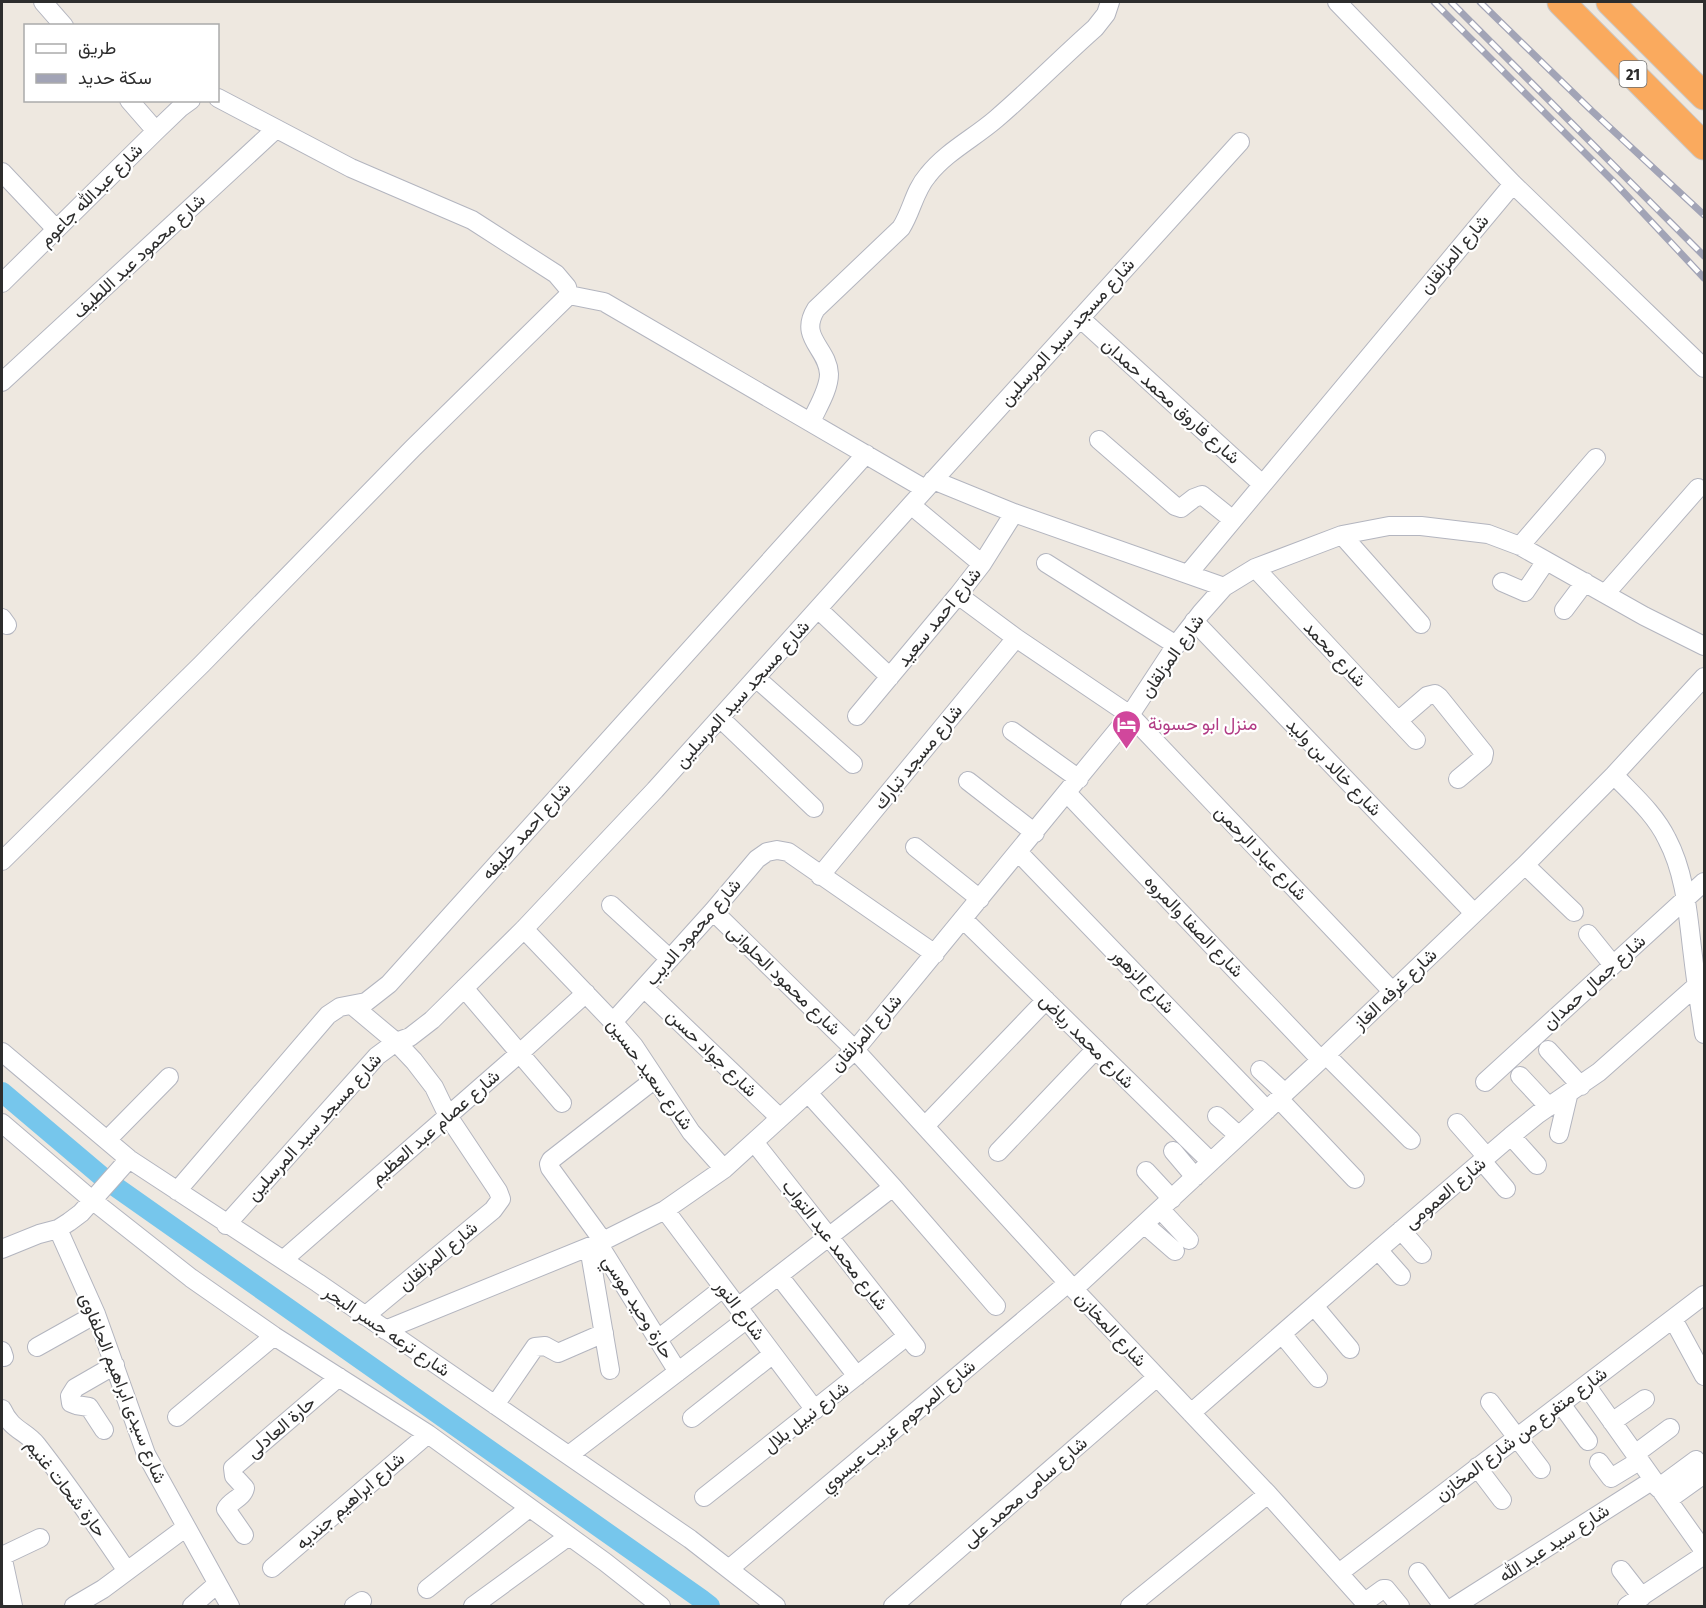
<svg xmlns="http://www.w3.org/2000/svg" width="1706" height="1608" font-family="'Fira Sans Condensed',Vazirmatn,sans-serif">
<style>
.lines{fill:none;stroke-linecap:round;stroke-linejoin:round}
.canal{stroke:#76c6ec;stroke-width:20}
.minor-casing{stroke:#b3b5bf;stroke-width:20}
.highway-casing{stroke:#c8c8c8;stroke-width:29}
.minor{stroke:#fff;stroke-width:18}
.highway{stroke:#faaa5e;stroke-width:27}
.rail-casing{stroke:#a2a4b6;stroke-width:7}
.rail{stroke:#fff;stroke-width:4.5;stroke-dasharray:14;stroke-linecap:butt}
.labels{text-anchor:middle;stroke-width:4.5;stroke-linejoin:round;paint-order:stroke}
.shield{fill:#fff;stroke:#6c6c6c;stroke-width:1.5}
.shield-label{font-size:16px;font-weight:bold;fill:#2d2d2d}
.street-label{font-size:18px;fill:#2d2d2d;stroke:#fff}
.hotel-label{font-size:18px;fill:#b23c85;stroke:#fff;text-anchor:start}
</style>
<rect width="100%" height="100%" fill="#eee8e0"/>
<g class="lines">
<path class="canal" d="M 2,1092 L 106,1180 L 701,1599 L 710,1606"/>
<defs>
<path id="minor" d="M 43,2 L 64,26
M 1337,2 L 1513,184 L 1704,368
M 129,100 L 156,131
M 2,172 L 56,229
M 2,283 L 156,131 L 180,108 L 191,100
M 569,295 L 604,302 L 925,489
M 1080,318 L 1262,484
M 2,382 L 276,129
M 811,422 C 817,408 829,390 829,374 C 828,348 798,338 816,309 L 901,228 C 912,211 914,191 928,175 C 946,152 974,138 996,119 C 1030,90 1061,58 1095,28 L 1106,14 L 1110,2
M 1099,440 L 1175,506 L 1181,508 L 1194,498 L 1202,495 L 1233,520
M 933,480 L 1014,513 L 1224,587
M 911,505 L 982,564
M 1342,535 L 1421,624
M 1520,546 L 1596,458
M 1046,563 L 1176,645
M 1255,568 L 1416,740
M 1188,574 L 1513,184
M 1502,582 L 1525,592 L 1546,561
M 1606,593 L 1698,488
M 958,595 L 1016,638 L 1130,715 L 1392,991
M 818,609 L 890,677
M 1564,610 L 1585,582
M 2,618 L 7,625
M 1194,621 L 1474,913
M 756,678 L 853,764
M 857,716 L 958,595 L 982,564 L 1014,513
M 720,718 L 814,808
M 1398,721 L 1427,696 L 1435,694 L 1439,697 L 1484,753 L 1483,758 L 1458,779
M 1012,731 L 1079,779
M 1614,775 C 1633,795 1655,814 1667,839 C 1686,875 1688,917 1693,956 C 1696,982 1700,1008 1704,1034
M 968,781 L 1035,833
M 1067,793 L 1321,1060
M 915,847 L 980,899
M 1019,853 L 1267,1110
M 2,861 L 202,664 L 413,448 L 569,295 L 567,287 L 556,274 L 472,220 L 351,168 L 218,98
M 1525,865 L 1574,912
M 820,876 L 1016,638
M 611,905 L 670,959
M 713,911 L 855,1050 L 1068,1283 L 1268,1494 L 1368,1606
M 963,919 L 1211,1162
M 524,929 L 613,1022 L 634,1046 L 691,1132 L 724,1169
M 1588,934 L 1613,965
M 464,988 L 562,1103
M 644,988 L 780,1118
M 353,1006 L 396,1042 L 414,1061 L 434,1087 L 448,1116 L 498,1191 L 501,1199 L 493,1210 L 365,1316
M 613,1022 L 713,911 L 757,859 L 767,852 L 777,850 L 788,852 L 935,954
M 1548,1050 L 1581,1086
M 2,1052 L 129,1159 L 318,1283 L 690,1539 L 776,1606
M 1326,1055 L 1411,1140
M 1260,1070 L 1285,1093
M 1520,1076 L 1549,1107
M 1485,1082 L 1704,882
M 808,1093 L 893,1187 L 996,1306
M 1279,1099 L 1355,1179
M 1217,1116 L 1239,1136
M 2,1123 L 92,1200 L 191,1278 L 274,1336 L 428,1434 L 605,1562 L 661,1606
M 1457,1123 L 1487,1157
M 925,1126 L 1046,1000
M 1559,1134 L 1568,1096
M 1511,1136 L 1537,1165
M 107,1140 L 169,1077
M 754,1142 L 916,1347
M 1173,1151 L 1195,1177
M 998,1152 L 1096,1049
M 1482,1161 L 1506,1189
M 1146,1171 L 1172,1199
M 177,1191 L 328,1015 L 340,1007 L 366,1002 L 389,984 L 866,454
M 1160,1209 L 1189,1240
M 665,1210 L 815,1410
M 1144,1224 L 1175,1251
M 226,1225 L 377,1056 L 396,1042 L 410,1037 L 432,1020 L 524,929 L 655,790 L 911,505 L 1240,142
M 58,1229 L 96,1314 L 146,1454 L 230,1606
M 1401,1230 L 1422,1254
M 603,1241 L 550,1168 L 549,1164 L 551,1160 L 655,1079
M 598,1243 L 678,1372
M 589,1247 L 610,1370
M 2,1249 L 39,1234 L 58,1229 L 69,1222 L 81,1213 L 129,1159
M 1378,1250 L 1401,1276
M 283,1260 L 521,1052 L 586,993
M 779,1276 L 857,1376
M 1074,1289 L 1326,1055 L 1525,865 L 1614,775 L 1704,677
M 1314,1306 L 1350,1349
M 738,1307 L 893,1187
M 1673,1319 L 1704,1376
M 385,1330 L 603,1241 L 665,1210 L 724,1169 L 855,1050 L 1130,715 L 1176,645 L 1201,613 L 1224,587 L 1255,568 L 1342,535 L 1389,526 L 1421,526 L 1488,534 L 1520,546 L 1644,616 L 1704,646
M 1282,1334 L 1318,1378
M 658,1339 L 723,1288
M 37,1347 L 96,1314
M 2,1351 L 4,1357
M 1586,1385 L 1704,1551
M 1490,1402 L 1541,1469
M 1561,1404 L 1588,1441
M 495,1405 L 535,1347 L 545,1346 L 558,1353 L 604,1333
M 2,1409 C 12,1431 25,1430 37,1445 C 69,1486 98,1528 127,1571
M 1191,1413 L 1378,1250 L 1511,1136 L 1538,1114 L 1599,1072 L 1704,979
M 177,1417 L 274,1336
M 692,1418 L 773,1354
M 1612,1422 L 1645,1399
M 104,1430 L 89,1407 L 76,1405 L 71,1403 L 70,1396 L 75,1388 L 115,1365
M 1635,1454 L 1670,1428
M 569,1455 L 747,1319
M 1599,1462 L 1611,1478 L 1639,1461
M 1477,1467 L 1502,1500
M 1658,1488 L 1696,1460
M 704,1497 L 907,1336
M 1668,1500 L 1704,1474
M 244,1535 L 226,1509 C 231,1500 243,1498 245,1488 L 234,1476 L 233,1468 L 339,1377
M 2,1555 L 13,1606
M 2,1556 L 40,1538
M 272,1568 L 428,1434
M 729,1569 L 1068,1283
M 1621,1570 L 1642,1597
M 1418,1572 L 1443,1606
M 1339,1573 L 1704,1295
M 427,1589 L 529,1508
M 1365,1602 L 1383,1589 L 1386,1589 L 1400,1606
M 74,1606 L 103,1589 L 185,1528
M 192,1606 L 217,1584
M 354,1606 L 362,1601
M 473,1606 L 569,1536
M 893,1606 L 1157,1377
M 1130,1606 L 1268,1494
M 1455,1606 L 1653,1480
M 1627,1606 L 1704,1555"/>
<path id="highway" d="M 1561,2 L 1704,146
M 1610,2 L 1704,96"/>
</defs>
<use href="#minor" class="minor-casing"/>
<use href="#highway" class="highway-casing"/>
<use href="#minor" class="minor"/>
<use href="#highway" class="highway"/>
<defs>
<path id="rail" d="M 1434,2 L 1616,184 L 1704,278
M 1451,2 L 1704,256
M 1480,2 L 1592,111 L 1704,215"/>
</defs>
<use href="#rail" class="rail-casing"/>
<use href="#rail" class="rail"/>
</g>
<defs>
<symbol id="hotel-pin" viewBox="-11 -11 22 30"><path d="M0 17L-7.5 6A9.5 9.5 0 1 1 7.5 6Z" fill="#d1479c" stroke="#fff"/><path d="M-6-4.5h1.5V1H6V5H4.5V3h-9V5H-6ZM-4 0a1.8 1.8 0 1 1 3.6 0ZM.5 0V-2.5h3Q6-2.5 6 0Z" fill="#fff"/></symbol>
</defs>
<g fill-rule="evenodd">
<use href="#hotel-pin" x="1110" y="708" width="33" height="45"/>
</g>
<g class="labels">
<rect class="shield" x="1619.5" y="61" width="27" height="26" rx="4.5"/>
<g class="shield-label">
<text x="1633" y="80">21</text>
</g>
<g class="street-label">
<text transform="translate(91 195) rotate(-45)" y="6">شارع عبدالله جاعوم</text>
<text transform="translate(1454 254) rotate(-50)" y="6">شارع المزلقان</text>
<text transform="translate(139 256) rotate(-43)" y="6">شارع محمود عبد اللطيف</text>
<text transform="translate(1067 332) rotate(-48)" y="6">شارع مسجد سيد المرسلين</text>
<text transform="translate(1171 401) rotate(42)" y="6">شارع فاروق محمد حمدان</text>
<text transform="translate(939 617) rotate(-51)" y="6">شارع احمد سعيد</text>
<text transform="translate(1335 654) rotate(47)" y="6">شارع محمد</text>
<text transform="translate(1172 656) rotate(-55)" y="6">شارع المزلقان</text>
<text transform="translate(742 694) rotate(-48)" y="6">شارع مسجد سيد المرسلين</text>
<text transform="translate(918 757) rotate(-51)" y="6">شارع مسجد تبارك</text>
<text transform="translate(1334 767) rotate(46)" y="6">شارع خالد بن وليد</text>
<text transform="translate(526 831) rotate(-48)" y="6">شارع احمد خليفه</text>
<text transform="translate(1261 853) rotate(46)" y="6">شارع عباد الرحمن</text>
<text transform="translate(1194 926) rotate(46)" y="6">شارع الصفا والمروه</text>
<text transform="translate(693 932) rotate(-49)" y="6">شارع محمود الديب</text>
<text transform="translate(784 980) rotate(44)" y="6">شارع محمود الحلوانى</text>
<text transform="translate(1143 981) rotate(46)" y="6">شارع الزهور</text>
<text transform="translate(1594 982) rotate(-42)" y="6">شارع جمال حمدان</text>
<text transform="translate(1395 989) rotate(-44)" y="6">شارع غرفه الغاز</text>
<text transform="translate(866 1033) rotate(-48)" y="6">شارع المزلقان</text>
<text transform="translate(1087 1041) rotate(45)" y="6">شارع محمد رياض</text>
<text transform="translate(712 1053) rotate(44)" y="6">شارع جواد حسن</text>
<text transform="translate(650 1074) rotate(54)" y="6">شارع سعيد حسين</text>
<text transform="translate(314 1127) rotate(-48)" y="6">شارع مسجد سيد المرسلين</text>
<text transform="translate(435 1127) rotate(-41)" y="6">شارع عصام عبد العظيم</text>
<text transform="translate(1445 1193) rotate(-40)" y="6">شارع العمومى</text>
<text transform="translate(835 1245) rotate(52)" y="6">شارع محمد عبد التواب</text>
<text transform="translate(438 1256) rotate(-40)" y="6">شارع المزلقان</text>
<text transform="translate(638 1307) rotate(58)" y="6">حارة وحيد موسي</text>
<text transform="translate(740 1310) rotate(53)" y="6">شارع النور</text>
<text transform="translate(1111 1329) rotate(47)" y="6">شارع المخازن</text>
<text transform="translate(387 1331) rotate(34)" y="6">شارع ترعه جسر البحر</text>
<text transform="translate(123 1388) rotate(68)" y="6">شارع سيدى ابراهيم الحلفاوى</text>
<text transform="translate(806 1417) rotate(-38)" y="6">شارع نبيل بلال</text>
<text transform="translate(898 1426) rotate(-40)" y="6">شارع المرحوم غريب عيسوي</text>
<text transform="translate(281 1427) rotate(-41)" y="6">حارة العادلى</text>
<text transform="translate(1521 1434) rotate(-37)" y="6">شارع متفرع من شارع المخازن</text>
<text transform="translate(66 1488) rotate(52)" y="6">حارة شحات غنيم</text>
<text transform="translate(1025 1492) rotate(-41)" y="6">شارع سامى محمد على</text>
<text transform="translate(350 1501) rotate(-41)" y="6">شارع ابراهيم جنديه</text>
<text transform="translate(1554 1543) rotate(-33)" y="6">شارع سيد عبد الله</text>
</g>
<g class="hotel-label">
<text x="1148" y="730">منزل ابو حسونة</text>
</g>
</g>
<rect width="1706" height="1608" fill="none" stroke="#2d2d2d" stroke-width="6"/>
<rect x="24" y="24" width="195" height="78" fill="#ffffff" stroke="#ababab" stroke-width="1.5"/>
<rect x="36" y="44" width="30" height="9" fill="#ffffff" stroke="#ababab" stroke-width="1.5"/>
<text x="78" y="54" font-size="18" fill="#2d2d2d">طريق</text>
<rect x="36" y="74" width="30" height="9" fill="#a2a4b6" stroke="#ababab" stroke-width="1.5"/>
<text x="78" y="84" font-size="18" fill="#2d2d2d">سكة حديد</text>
</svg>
